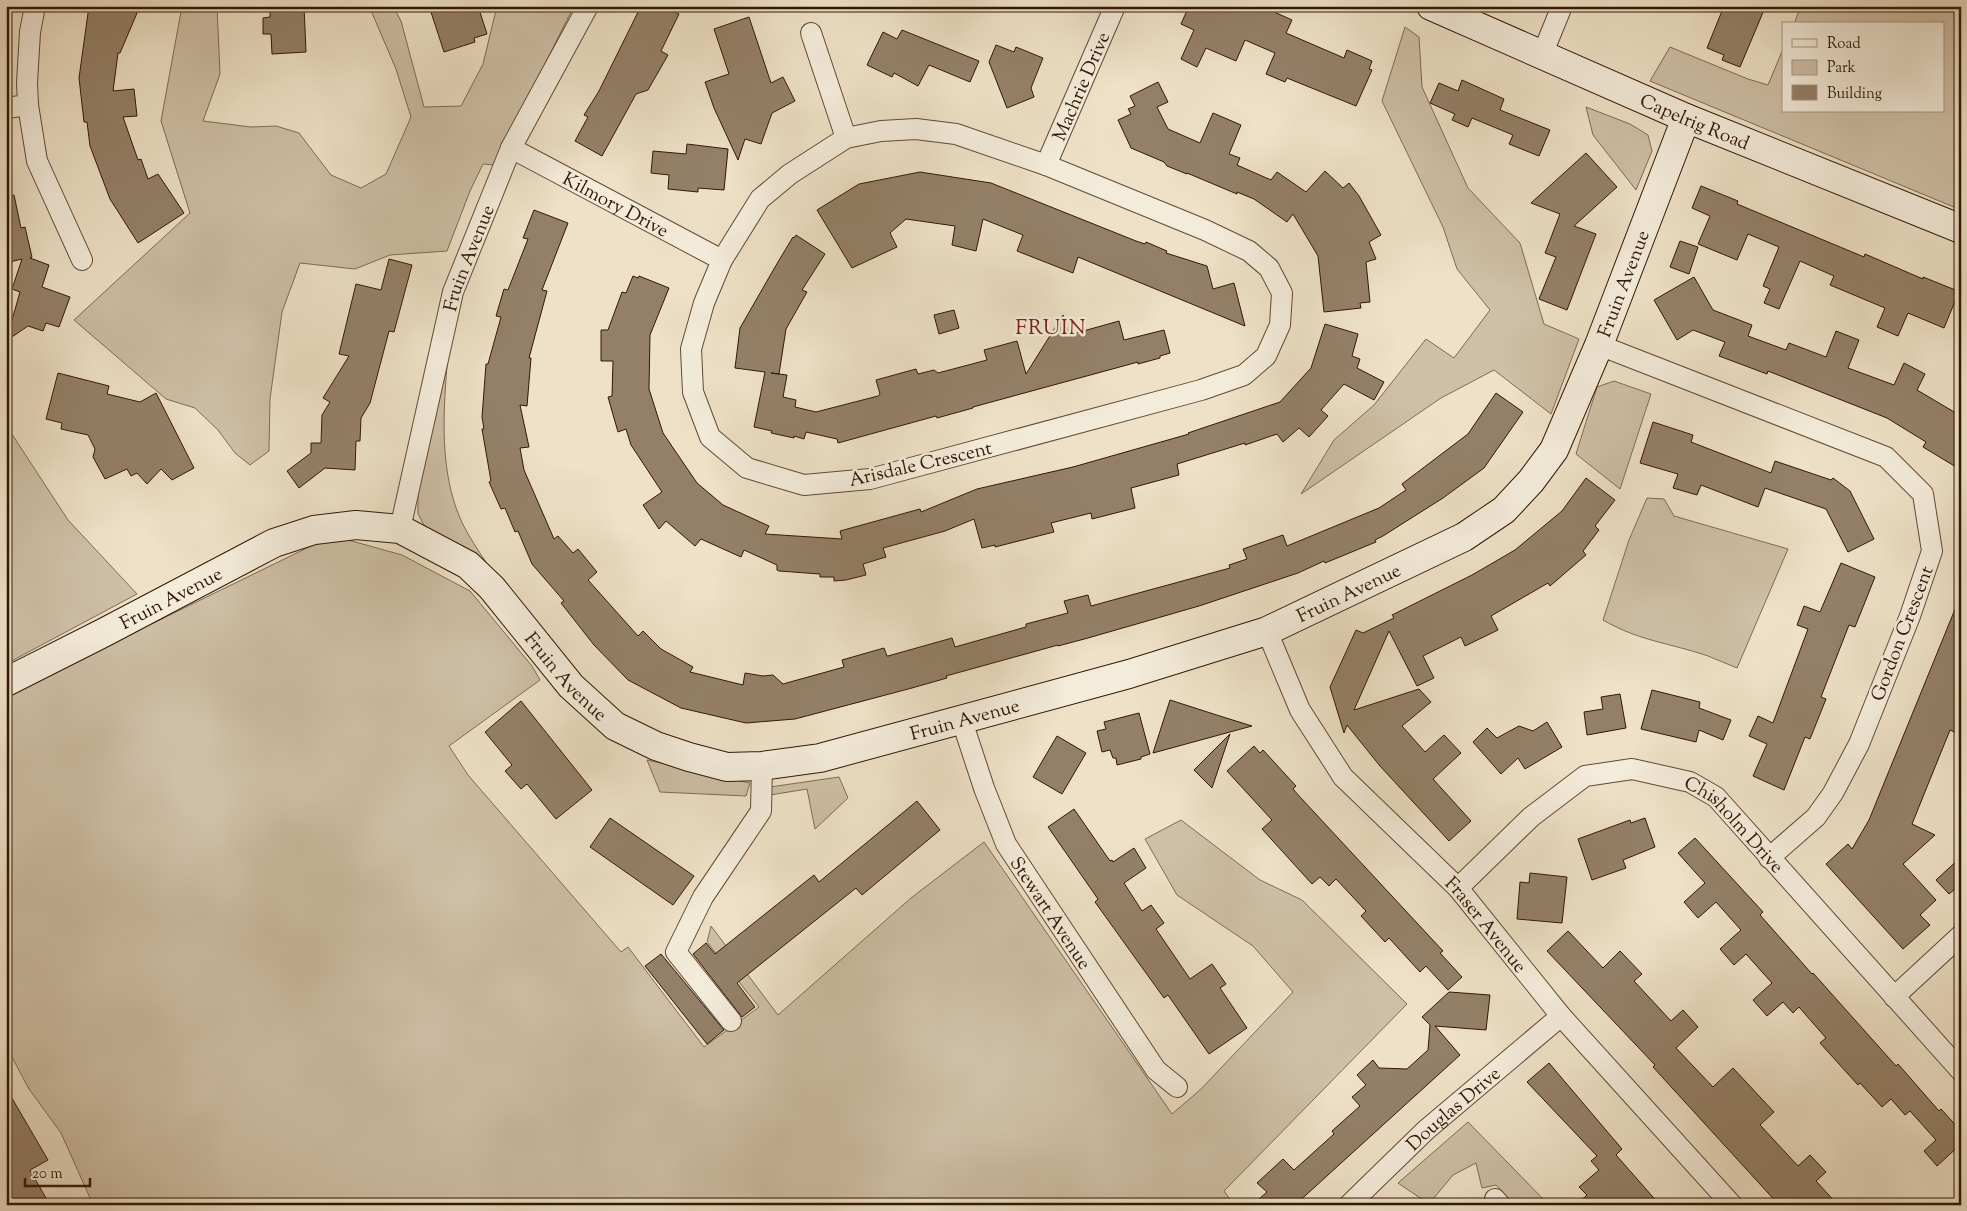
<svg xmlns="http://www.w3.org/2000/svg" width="1967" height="1211" font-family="'Sorts Mill Goudy',serif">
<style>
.green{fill:#cebfa6;stroke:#806b55}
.building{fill:#948069;stroke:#321704}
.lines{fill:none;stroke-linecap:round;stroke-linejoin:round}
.street-casing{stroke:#614a35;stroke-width:22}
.secondary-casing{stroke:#321704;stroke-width:30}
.street{stroke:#f4ecdb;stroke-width:20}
.secondary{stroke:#f4ecdb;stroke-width:28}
.labels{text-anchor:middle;stroke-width:5;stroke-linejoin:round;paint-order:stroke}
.street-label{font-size:19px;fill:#321704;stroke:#f4ecdb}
.quarter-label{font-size:21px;letter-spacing:1px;fill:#7a1f14;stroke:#f4ecdb}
</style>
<rect width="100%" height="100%" fill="#eee1c7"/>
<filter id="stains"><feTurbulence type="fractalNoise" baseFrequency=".004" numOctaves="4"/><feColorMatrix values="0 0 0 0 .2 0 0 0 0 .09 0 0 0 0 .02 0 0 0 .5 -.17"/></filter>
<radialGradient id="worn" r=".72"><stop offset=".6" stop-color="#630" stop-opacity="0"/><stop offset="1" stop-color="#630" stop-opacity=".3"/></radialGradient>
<path class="green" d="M 182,6 L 217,6 L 220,74 L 203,121 L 251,127 L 276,126 L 299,133 L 331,175 L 361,188 L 386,174 L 411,117 L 396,69 L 369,6 L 393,6 L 401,21 L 424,107 L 461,106 L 483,64 L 497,6 L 574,6 L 494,165 L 483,164 L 470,191 L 447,251 L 390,255 L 355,269 L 300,263 L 282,312 L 270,399 L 269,451 L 250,465 L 235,453 L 218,430 L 195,408 L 166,399 L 74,320 L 190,213 L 161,121 Z
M 1801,6 L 1961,6 L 1961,210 L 1650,81 L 1670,47 L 1748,79 L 1768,85 L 1783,49 L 1783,111 L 1943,111 L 1943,24 L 1794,24 Z
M 1405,27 L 1419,37 L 1422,87 L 1468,188 L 1520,243 L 1544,324 L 1579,339 L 1551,414 L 1494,370 L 1441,398 L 1301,494 L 1334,440 L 1374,405 L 1426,339 L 1454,358 L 1490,310 L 1457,269 L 1443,227 L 1382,101 Z
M 1586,107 L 1630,124 L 1648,135 L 1652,151 L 1636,190 L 1593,135 Z
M 447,366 C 443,416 440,471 460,518 C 468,537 482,555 492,572 L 426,529 L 418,514 L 418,493 Z
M 1614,381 L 1651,394 L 1620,489 L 1576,454 L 1597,387 Z
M 6,425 L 68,520 L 137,594 L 6,664 L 6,555 L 8,548 L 6,546 Z
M 1647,498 L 1664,499 L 1674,516 L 1788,549 L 1737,668 C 1727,664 1718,660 1708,656 C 1670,643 1639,641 1603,620 L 1629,540 Z
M 341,538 L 402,555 L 470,591 L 532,666 L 540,680 L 449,746 L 468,775 L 621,952 L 628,947 L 704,1047 L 759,1007 L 707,942 L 711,926 L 778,1015 L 911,898 L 984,842 L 1172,1114 L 1201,1089 L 1293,992 L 1253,946 L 1177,895 L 1145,839 L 1181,820 L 1260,880 L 1302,900 L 1407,1004 L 1224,1191 L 1234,1205 L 95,1205 L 91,1200 L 61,1133 L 29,1089 L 6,1046 L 6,695 L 313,545 Z
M 647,760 L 750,783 L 746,796 L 660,792 Z
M 839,777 L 848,798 L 815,829 L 807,789 L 770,795 L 770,787 Z
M 1468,1122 L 1549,1205 L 1515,1205 L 1496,1185 L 1482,1188 L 1476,1163 L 1453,1175 L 1429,1204 L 1398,1183 Z"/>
<path class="building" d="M 89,6 L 140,6 L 120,53 L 118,53 L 113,91 L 134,89 L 137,116 L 123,117 L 138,160 L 141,159 L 148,179 L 158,174 L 184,213 L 138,243 L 110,199 L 90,146 L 87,122 L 84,122 L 79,78 Z
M 270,6 L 304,6 L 306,52 L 272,54 L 271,34 L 263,34 L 263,18 L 270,17 Z
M 429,6 L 478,6 L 487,34 L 474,38 L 475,42 L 444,52 Z
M 641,6 L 674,6 L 672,11 L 679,14 L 661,51 L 668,55 L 648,90 L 636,94 L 602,156 L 575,141 L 588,117 L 584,115 L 599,91 Z
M 1189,6 L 1261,6 L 1292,20 L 1286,33 L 1344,58 L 1347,50 L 1372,61 L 1369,69 L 1372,70 L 1356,106 L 1287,78 L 1285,82 L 1266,74 L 1275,53 L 1245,40 L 1236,61 L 1206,48 L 1197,67 L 1181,59 L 1194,30 L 1181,24 Z
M 1724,6 L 1755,6 L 1764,10 L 1740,67 L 1722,60 L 1724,55 L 1707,48 Z
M 749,17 L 771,83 L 783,77 L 795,101 L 772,113 L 761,144 L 745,139 L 738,160 L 714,108 L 705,82 L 729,74 L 714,29 Z
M 902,30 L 979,61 L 970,82 L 929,65 L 918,86 L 894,73 L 892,77 L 867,65 L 883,32 L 897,39 Z
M 996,45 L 1014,52 L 1016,47 L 1043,58 L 1031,88 L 1034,97 L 1007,108 L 989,62 Z
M 1462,80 L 1504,99 L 1500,110 L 1550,130 L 1539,156 L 1509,144 L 1513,135 L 1472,118 L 1468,127 L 1452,120 L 1455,114 L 1430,103 L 1439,83 L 1458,91 Z
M 1158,82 L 1168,102 L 1157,107 L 1168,129 L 1200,143 L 1213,113 L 1241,125 L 1229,154 L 1240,158 L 1237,165 L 1271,180 L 1277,172 L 1306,192 L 1325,171 L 1343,188 L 1349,183 L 1359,196 L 1381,235 L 1369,242 L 1376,259 L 1366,262 L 1370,302 L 1360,303 L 1361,308 L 1324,312 L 1318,256 L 1293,214 L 1287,222 L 1254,199 L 1237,192 L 1237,194 L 1187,173 L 1187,174 L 1167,166 L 1164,162 L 1131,148 L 1118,120 L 1131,114 L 1128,109 L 1135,106 L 1130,96 Z
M 687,144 L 728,149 L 724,190 L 698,188 L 698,192 L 668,189 L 669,175 L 651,173 L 653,151 L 686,154 Z
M 1586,153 L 1617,187 L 1574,226 L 1596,234 L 1567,310 L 1539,299 L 1556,257 L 1545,253 L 1560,214 L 1531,203 Z
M 920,172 L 991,183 L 1136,241 L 1145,244 L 1146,242 L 1167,251 L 1166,253 L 1207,266 L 1213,289 L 1234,283 L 1245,326 L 1078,257 L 1073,273 L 1017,251 L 1023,235 L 983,219 L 976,251 L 952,245 L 955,226 L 906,219 L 890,233 L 897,247 L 852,268 L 817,210 L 859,184 Z
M 1701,186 L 1738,201 L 1737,204 L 1864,257 L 1865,254 L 1923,279 L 1923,277 L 1958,291 L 1957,293 L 1958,294 L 1944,328 L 1908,313 L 1898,336 L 1877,327 L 1885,308 L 1830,285 L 1834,276 L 1800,261 L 1779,309 L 1764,303 L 1770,289 L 1763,286 L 1779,247 L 1748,234 L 1737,260 L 1698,244 L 1710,216 L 1692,208 Z
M 14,195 L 21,228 L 25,227 L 32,257 L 30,258 L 49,265 L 42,287 L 70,297 L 59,327 L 46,323 L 43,331 L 28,326 L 6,341 L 20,292 L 12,289 L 22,259 L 6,263 L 6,196 Z
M 534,210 L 568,223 L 542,290 L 547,291 L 529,358 L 531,358 L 527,406 L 520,405 L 529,447 L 520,448 L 524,470 L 554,539 L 558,536 L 573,553 L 578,549 L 597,572 L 588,580 L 638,636 L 643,631 L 661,649 L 693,667 L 690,672 L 743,685 L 745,673 L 763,676 L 773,675 L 783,684 L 844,667 L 842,660 L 884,648 L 887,656 L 888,656 L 952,638 L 955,647 L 1026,627 L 1026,624 L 1068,613 L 1064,601 L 1088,595 L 1091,606 L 1230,568 L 1229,565 L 1247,559 L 1243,549 L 1283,535 L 1287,546 L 1379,508 L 1406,490 L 1402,484 L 1468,434 L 1496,393 L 1523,412 L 1484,468 L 1443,498 L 1383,536 L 1375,540 L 1376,542 L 1325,563 L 1324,561 L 1298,573 L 1199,606 L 1088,638 L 1058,646 L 1058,645 L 946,676 L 947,678 L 912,688 L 795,719 L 746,723 L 681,708 L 628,680 L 594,645 L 561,603 L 564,601 L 532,564 L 518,531 L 515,532 L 505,508 L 501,509 L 489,482 L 491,481 L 482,429 L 484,429 L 482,417 L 486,364 L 488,364 L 501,317 L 496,316 L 504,289 L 508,290 L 528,239 L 523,238 Z
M 796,235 L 825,254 L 802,290 L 807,292 L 786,329 L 779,374 L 771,373 L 787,375 L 783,397 L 796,400 L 795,407 L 816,412 L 878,396 L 880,394 L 876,380 L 916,369 L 918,374 L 934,370 L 938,373 L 987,360 L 984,350 L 1017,341 L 1026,374 L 1063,315 L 1069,335 L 1119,321 L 1124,340 L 1164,330 L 1170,353 L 1160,356 L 1160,358 L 1138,364 L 1138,362 L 973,407 L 973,408 L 937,418 L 936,416 L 838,443 L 837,439 L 806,432 L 804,439 L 794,436 L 794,438 L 771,433 L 772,431 L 754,427 L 765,372 L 735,368 L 740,328 L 775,267 L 793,237 L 794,238 Z
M 1680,241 L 1698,247 L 1689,274 L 1670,267 Z
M 389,259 L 412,265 L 394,332 L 389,331 L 370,403 L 361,418 L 360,441 L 356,441 L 355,470 L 325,468 L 299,488 L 287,471 L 311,453 L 311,443 L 321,443 L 322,415 L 330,402 L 323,398 L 349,356 L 339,354 L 356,284 L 381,290 Z
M 633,276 L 638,278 L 639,276 L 669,288 L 650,335 L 649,389 L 663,433 L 697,483 L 723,505 L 769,526 L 765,534 L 842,539 L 840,531 L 920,509 L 921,512 L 977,489 L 1073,467 L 1189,434 L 1188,433 L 1280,402 L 1311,368 L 1325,324 L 1358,334 L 1352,356 L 1360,359 L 1357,368 L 1384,382 L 1374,400 L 1344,384 L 1321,410 L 1328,416 L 1309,437 L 1299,428 L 1283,442 L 1277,434 L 1245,445 L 1245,443 L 1177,464 L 1179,475 L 1131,488 L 1135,508 L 1092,519 L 1091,513 L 1051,523 L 1054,532 L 995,547 L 995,545 L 982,548 L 974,519 L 945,531 L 883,548 L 886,557 L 863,564 L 866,575 L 846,580 L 834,581 L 834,577 L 820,577 L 820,574 L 779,571 L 777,570 L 777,565 L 744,550 L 741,557 L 701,539 L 695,546 L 666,521 L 659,529 L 643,505 L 662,492 L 631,445 L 626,429 L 618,432 L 608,397 L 612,396 L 613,361 L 601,361 L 601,330 L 608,330 L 622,292 L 626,293 Z
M 1694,277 L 1713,310 L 1752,325 L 1748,336 L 1786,350 L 1789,343 L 1826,357 L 1836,331 L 1859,340 L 1848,368 L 1894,385 L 1904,363 L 1925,374 L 1917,390 L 1961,416 L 1961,470 L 1923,447 L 1926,442 L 1887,418 L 1768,371 L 1767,374 L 1719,356 L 1725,342 L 1693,330 L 1677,340 L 1654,300 Z
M 954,310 L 959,328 L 939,334 L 934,315 Z
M 58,373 L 109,386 L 107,394 L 140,402 L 156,393 L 194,468 L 172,480 L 161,469 L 147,484 L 137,473 L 131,476 L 127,469 L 105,479 L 93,457 L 95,449 L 88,435 L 61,429 L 62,423 L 46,419 Z
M 1653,422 L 1693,435 L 1691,442 L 1771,473 L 1775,461 L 1831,480 L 1833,478 L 1850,491 L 1874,539 L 1848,552 L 1826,509 L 1765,488 L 1758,507 L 1701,485 L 1697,495 L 1673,488 L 1678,474 L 1640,463 Z
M 1586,478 L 1615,500 L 1595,526 L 1599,530 L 1583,551 L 1586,555 L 1550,586 L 1548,583 L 1491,616 L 1498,630 L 1465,646 L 1461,637 L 1423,656 L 1434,678 L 1417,686 L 1389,631 L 1354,710 L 1419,689 L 1431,702 L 1402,726 L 1425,752 L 1444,735 L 1461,753 L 1433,779 L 1471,821 L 1449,841 L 1380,766 L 1347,725 L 1344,733 L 1330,687 L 1356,630 L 1363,633 L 1394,618 L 1392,615 L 1472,575 L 1515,550 L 1562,511 Z
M 1841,563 L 1875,577 L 1855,627 L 1849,625 L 1821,697 L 1826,699 L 1810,739 L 1805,737 L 1784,790 L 1753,776 L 1767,744 L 1749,736 L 1758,716 L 1773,723 L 1808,629 L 1797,625 L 1804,606 L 1820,612 Z
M 1960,597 L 1961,735 L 1950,730 L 1912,824 L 1935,835 L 1903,864 L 1936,900 L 1920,915 L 1930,925 L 1903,949 L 1826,864 L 1848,844 L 1852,849 L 1869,820 Z
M 1652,690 L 1700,702 L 1699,708 L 1731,720 L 1723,740 L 1699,730 L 1696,742 L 1641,729 Z
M 1620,694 L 1626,728 L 1587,735 L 1584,712 L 1603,709 L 1601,697 Z
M 1170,700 L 1223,717 L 1252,726 L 1153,753 Z
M 521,701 L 592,790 L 556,819 L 527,784 L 521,789 L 505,771 L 512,765 L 485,732 Z
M 1139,713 L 1150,754 L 1141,757 L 1141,759 L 1117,765 L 1116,758 L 1113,758 L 1110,750 L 1102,752 L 1097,731 L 1106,729 L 1104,722 Z
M 1547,722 L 1562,747 L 1525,769 L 1518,758 L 1501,774 L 1473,742 L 1487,728 L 1497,738 L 1519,726 L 1533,731 Z
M 1230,734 L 1212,788 L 1194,770 Z
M 1057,736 L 1086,753 L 1062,794 L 1033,777 Z
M 1254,746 L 1260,753 L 1263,750 L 1296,786 L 1293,789 L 1300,797 L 1443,951 L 1440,953 L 1462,977 L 1448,990 L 1426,966 L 1420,972 L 1389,938 L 1385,942 L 1361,916 L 1366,911 L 1336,879 L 1329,886 L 1320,877 L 1312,884 L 1262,829 L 1272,820 L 1227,771 Z
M 917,801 L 940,830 L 862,895 L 856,888 L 737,983 L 755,1007 L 742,1017 L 693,954 L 706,943 L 715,954 L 814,875 L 819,882 Z
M 1074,809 L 1110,861 L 1112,860 L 1113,862 L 1134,848 L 1146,868 L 1124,883 L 1142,911 L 1151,905 L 1164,923 L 1156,929 L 1190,979 L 1212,964 L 1226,984 L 1220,988 L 1247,1028 L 1209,1054 L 1168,995 L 1164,998 L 1123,941 L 1095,902 L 1098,899 L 1048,827 Z
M 610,818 L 694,876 L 673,905 L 590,847 Z
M 1645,818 L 1655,847 L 1623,860 L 1626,868 L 1592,880 L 1578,839 L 1630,820 L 1631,823 Z
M 1695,838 L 1763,912 L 1760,915 L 1812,974 L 1813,973 L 1896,1066 L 1898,1064 L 1939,1111 L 1941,1109 L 1961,1131 L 1961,1144 L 1937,1166 L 1924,1151 L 1936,1140 L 1910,1111 L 1905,1115 L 1891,1099 L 1882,1107 L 1860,1083 L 1858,1085 L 1820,1043 L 1826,1038 L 1799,1007 L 1793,1013 L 1783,1002 L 1767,1016 L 1753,1000 L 1772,983 L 1746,954 L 1734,965 L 1720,949 L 1741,930 L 1716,902 L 1698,918 L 1684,902 L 1705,883 L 1678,853 Z
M 1961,857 L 1961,884 L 1949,894 L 1936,880 Z
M 1530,873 L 1567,877 L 1562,923 L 1517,919 L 1520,882 L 1529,883 Z
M 1568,931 L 1603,968 L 1620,951 L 1642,974 L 1634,981 L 1671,1021 L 1683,1010 L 1698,1027 L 1676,1048 L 1713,1087 L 1733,1068 L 1774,1112 L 1760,1125 L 1798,1166 L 1810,1155 L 1826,1172 L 1816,1181 L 1838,1205 L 1779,1205 L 1653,1067 L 1655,1065 L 1547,951 Z
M 661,954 L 724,1030 L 707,1044 L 645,966 Z
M 1449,992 L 1490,995 L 1486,1030 L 1435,1026 L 1460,1055 L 1295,1205 L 1252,1205 L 1267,1192 L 1257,1183 L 1283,1159 L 1294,1170 L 1334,1134 L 1332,1131 L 1360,1106 L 1352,1097 L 1366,1085 L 1357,1075 L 1373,1060 L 1379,1068 L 1407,1069 L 1428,1050 L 1430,1025 L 1422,1017 Z
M 1549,1063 L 1622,1149 L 1616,1155 L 1660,1205 L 1576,1205 L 1587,1195 L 1579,1187 L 1599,1170 L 1591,1161 L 1597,1156 L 1527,1082 Z
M 6,1088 L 48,1160 L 30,1170 L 50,1205 L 6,1205 Z"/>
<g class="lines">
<defs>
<g id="street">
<path d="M 35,6 L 30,32 L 27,83 L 28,105 L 37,161 L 82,260"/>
<path d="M 811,33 L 846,138"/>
<path d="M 1542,55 L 1562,6"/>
<path d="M 6,108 L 28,105"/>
<path d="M 916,129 L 956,134 L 1046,165 L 1205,230 L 1249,251 L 1269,268 L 1282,293 L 1280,325 L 1266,356 L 1244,375 L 1201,390 L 870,479 L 804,485 L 747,468 L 710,437 L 693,392 L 691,349 L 704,303 L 722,260 L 760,199 L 790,174 L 846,138 L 881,131 Z"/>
<path id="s1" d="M 511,148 L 722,260"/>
<path id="s2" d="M 1046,165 L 1115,6"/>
<path d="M 1599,345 L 1886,457 L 1923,494 L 1932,551 L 1910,616 L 1859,744 L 1833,793 L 1816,817 L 1769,858"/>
<path id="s3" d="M 400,529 L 453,292 L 511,148 L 588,6"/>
<path id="s4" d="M 1267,631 L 1300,710 L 1343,777 L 1458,888 L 1561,1016 L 1732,1205"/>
<path id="s5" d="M 961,718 L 984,788 L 1006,844 L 1156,1070 L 1177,1087"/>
<path id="s6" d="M 1458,888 L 1531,817 L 1585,776 L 1632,769 L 1690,782 L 1716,797 L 1961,1071"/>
<path d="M 1894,997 L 1961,935"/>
<path d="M 731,1021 L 676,952 L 703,897 L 761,811 L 762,766"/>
<path d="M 1495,1199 L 1500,1205"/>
<path id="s7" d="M 1349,1205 L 1426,1130 L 1561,1016"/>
</g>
<g id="secondary">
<path id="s8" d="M 1431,6 L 1686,118 L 1961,229"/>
<path id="s9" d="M 6,682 L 103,633 L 274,543 L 314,530 L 356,525 L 400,529 L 468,565 L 492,588 L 571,686 L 615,726 L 656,746 L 689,757 L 727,767 L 762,766 L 820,758 L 1129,674 L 1267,631 L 1464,537 L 1504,510 L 1531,481 L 1554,450 L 1599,345 L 1686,118"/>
</g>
</defs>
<use href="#street" class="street-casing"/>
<use href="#secondary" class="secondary-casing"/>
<use href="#street" class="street"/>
<use href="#secondary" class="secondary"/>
</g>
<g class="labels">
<g class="street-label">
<text dy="7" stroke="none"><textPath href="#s2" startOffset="86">Machrie Drive</textPath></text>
<text dy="7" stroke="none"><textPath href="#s8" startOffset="288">Capelrig Road</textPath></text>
<text dy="7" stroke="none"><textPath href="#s1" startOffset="119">Kilmory Drive</textPath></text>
<text dy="7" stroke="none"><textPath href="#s3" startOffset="280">Fruin Avenue</textPath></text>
<text dy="7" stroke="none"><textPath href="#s9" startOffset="1929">Fruin Avenue</textPath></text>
<text transform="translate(920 463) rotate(-13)" y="7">Arisdale Crescent</text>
<text dy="7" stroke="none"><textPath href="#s9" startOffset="1494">Fruin Avenue</textPath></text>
<text dy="7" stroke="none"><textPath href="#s9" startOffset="185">Fruin Avenue</textPath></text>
<text transform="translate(1901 633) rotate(-69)" y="7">Gordon Crescent</text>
<text dy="7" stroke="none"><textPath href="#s9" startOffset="656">Fruin Avenue</textPath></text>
<text dy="7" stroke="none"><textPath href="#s9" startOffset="1089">Fruin Avenue</textPath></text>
<text dy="7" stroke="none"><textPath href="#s6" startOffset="338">Chisholm Drive</textPath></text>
<text dy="7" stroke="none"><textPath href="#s5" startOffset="216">Stewart Avenue</textPath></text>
<text dy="7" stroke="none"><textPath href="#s4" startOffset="371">Fraser Avenue</textPath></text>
<text dy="7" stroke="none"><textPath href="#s7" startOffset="142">Douglas Drive</textPath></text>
</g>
<g class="quarter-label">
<text x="1051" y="334">FRUIN</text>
</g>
</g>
<rect width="1967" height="1211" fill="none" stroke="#eee1c7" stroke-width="25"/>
<rect x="8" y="8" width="1952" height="1196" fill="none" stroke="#321704" stroke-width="2.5"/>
<rect x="12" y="12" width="1942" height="1186" fill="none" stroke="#321704"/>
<rect x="1782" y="22" width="162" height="90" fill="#f4ecdb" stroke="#a69785"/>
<rect x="1792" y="39" width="25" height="8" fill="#f4ecdb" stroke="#a69785"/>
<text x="1827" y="48" font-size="15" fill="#321704">Road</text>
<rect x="1792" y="60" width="25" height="15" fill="#cebfa6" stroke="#a69785"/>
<text x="1827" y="72" font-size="15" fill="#321704">Park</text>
<rect x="1792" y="85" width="25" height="15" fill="#948069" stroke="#a69785"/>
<text x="1827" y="98" font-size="15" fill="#321704">Building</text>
<path d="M25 1178v8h65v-8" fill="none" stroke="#321704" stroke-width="2.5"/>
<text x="32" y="1178" font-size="15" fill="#321704" stroke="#f4ecdb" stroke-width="4" paint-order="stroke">20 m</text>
<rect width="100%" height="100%" filter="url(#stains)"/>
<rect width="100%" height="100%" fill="url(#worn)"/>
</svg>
